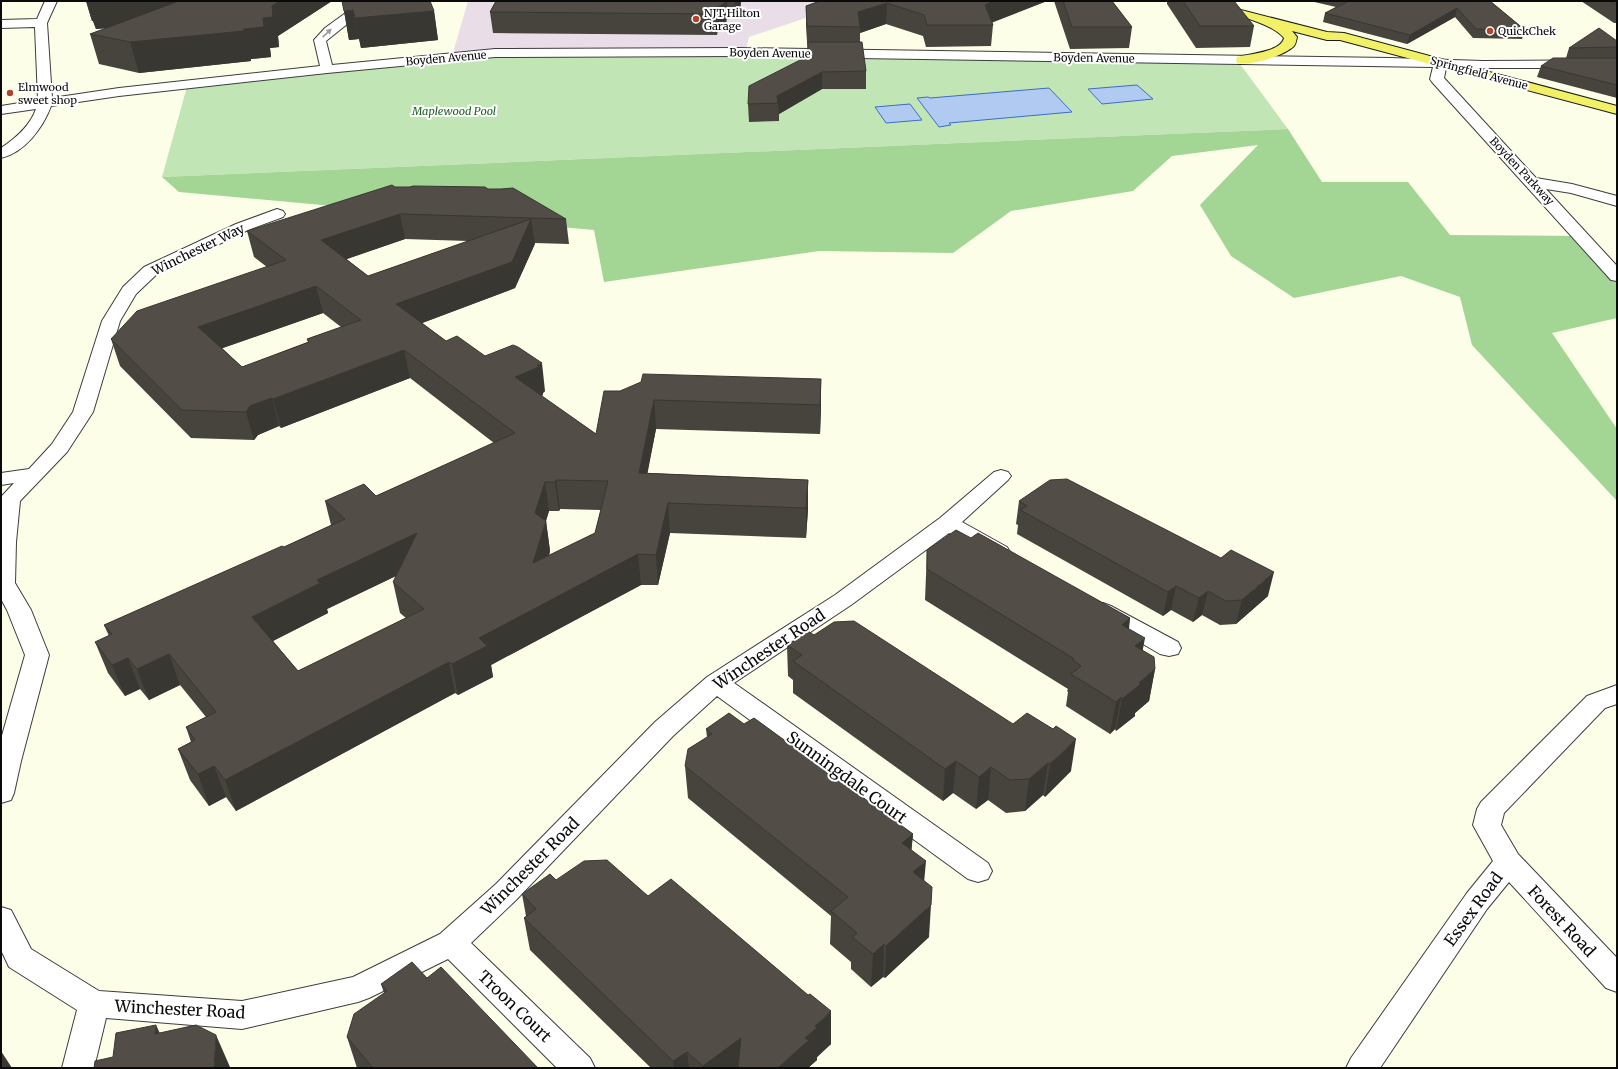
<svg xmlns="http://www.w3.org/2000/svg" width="1618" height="1069" font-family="Merriweather,serif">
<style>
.industrial{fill:#e9dee8}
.green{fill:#c2e5b5}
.forest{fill:#a3d595}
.water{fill:#b0caf2;stroke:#3c6dc4}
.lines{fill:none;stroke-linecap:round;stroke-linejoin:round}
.minor-casing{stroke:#3d3d3d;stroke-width:2}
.major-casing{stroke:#1b1b1b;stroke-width:2}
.minor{fill:#fff;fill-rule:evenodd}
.major{fill:#f1f066;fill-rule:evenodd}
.wall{fill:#47433d;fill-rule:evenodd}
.shaded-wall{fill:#393732}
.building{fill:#524e47;stroke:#393732;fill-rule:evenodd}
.oneway{fill:#9d9d9d}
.poi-dot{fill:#b1452b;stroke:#fff;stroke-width:1.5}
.labels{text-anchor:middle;stroke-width:4;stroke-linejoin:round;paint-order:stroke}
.far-poi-label{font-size:11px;fill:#0a0a0a;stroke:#fff;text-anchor:start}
.far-street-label{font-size:11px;fill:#0a0a0a;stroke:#fff}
.far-park-label{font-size:11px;font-style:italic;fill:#1f5d21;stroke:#fff}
.street-label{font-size:13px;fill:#0a0a0a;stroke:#fff}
.near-street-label{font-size:16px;fill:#0a0a0a;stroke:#fff}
</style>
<rect width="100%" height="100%" fill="#fdfee8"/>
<path class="industrial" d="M 468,1 L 856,1 L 749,37 L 745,55 L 452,56 Z"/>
<path class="green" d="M 745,55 L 1237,60 L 1288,129 L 162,177 L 188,83 L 452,56 Z"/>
<path class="forest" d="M 1288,129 L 1322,182 L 1408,182 L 1450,235 L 1579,236 L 1617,277 L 1617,318 L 1552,333 L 1617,429 L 1617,501 L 1472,345 L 1460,297 L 1401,276 L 1294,298 L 1231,256 L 1200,205 L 1258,145 L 1172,156 L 1133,191 L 1011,211 L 953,253 L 819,251 L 604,282 L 594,230 L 179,192 L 162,177 Z"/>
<path class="water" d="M 1137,85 L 1153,99 L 1102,104 L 1088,89 Z
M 1049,88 L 1072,112 L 949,123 L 951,125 L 939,127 L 917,98 L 928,97 L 930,98 Z
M 910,104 L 922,120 L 886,123 L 875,107 Z"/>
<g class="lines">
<defs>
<path id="minor" d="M 45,1 L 57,1 L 47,23 L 52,98 L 119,88 L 320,66 L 314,40 L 325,28 L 362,1 L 376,1 L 326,41 L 332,65 L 495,49 L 738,48 L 1390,58 L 1483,61 L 1617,60 L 1617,68 L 1446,68 L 1444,78 L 1536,178 L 1572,184 L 1617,196 L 1617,206 L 1571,193 L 1546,189 L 1617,266 L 1617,281 L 1611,280 L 1432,82 L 1430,79 L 1433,67 L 738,56 L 495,57 L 327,73 L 119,96 L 51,106 C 43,128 24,153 1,158 L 1,148 C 16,138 30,126 36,109 L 1,114 L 1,106 L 38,100 L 35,27 L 1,28 L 1,20 L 37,19 Z
M 277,209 L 283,211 L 285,214 L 283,217 L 248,230 L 156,275 L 136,294 L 120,321 L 93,412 L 67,452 L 20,501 L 16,542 L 15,583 L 31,610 L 49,655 L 21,761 L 14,793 L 11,800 L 1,803 L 1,739 L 25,655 L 7,610 L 1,599 L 1,497 L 14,483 L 1,485 L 1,473 L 29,469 L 52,444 L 73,412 L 102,321 L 123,287 L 144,267 L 236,224 Z
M 1001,470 L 1008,472 L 1011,476 L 1008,480 L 962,522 L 1007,547 L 1010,552 L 1007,557 L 999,559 L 991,557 L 949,533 L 851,605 L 734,683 L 988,863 L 992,871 L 988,879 L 978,882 L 968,879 L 717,696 L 673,736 L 516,900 L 471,943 L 590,1058 L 595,1068 L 557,1068 L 448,959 L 369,998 L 358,1002 L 242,1029 L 106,1018 L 94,1068 L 62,1068 L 77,1010 L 9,967 L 1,950 L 1,907 L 11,910 L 31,949 L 99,991 L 242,1001 L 353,977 L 440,934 L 496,884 L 655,722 L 707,677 L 835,595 L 940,518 L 994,472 Z
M 1103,603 L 1111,606 L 1178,642 L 1181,648 L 1178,654 L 1169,656 L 1160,654 L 1095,616 L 1091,611 L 1095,606 Z
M 1617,685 L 1617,704 L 1605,708 L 1504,813 L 1501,825 L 1518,854 L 1617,958 L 1617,992 L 1606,988 L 1509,882 L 1487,909 L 1380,1068 L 1346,1068 L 1351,1058 L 1467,893 L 1493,861 L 1473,825 L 1477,809 L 1481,802 L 1587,696 Z"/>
<path id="major" d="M 1186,1 L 1206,1 L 1327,32 L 1344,33 L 1617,106 L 1617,114 L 1340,40 L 1327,40 L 1292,31 L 1297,37 C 1296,41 1296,43 1294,46 C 1284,56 1250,66 1237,63 L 1236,60 L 1237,57 C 1249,54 1281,52 1284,38 C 1269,19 1212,10 1188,3 Z"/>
</defs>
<use href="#minor" class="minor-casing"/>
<use href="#major" class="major-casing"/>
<use href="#minor" class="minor"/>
<use href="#major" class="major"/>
</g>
<path class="wall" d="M 86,1 L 332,1 L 278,36 L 279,47 L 270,48 L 271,57 L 251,59 L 251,61 L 139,73 L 99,64 L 90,34 L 107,28 L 96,29 L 93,21 L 92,21 Z
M 496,1 L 741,1 L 740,10 L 736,11 L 735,15 L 727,15 L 726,24 L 718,27 L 717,35 L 493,33 L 490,12 Z
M 820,1 L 1047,1 L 992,22 L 993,25 L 991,46 L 926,47 L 923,36 L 886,24 L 860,33 L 860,42 L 866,71 L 866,89 L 822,89 L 779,114 L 779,121 L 749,122 L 748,104 L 808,56 L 806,27 L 806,6 Z
M 1054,1 L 1112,1 L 1132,27 L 1129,48 L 1070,49 Z
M 1167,1 L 1234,1 L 1254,26 L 1250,47 L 1196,48 L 1167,4 Z
M 1310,1 L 1490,1 L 1525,30 L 1522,39 L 1473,38 L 1455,17 L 1407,44 L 1323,22 L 1325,13 L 1336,7 Z
M 1581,1 L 1617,1 L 1617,23 L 1614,23 Z
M 344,11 L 434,11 L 438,40 L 361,48 L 359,39 L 349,40 Z
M 1617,41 L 1617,98 L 1537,77 L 1541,66 L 1566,58 L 1569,48 Z
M 395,187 L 488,189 L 566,219 L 569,244 L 535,243 L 515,288 L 422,323 L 446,341 L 485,356 L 545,391 L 543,393 L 543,395 L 541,396 L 596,434 L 620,391 L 821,379 L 821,407 L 820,434 L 656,429 L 647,473 L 808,480 L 808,509 L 806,538 L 670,533 L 658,585 L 641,585 L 491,665 L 493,677 L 458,695 L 455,693 L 236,811 L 226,797 L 209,806 L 190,780 L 178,749 L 191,742 L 186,727 L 206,717 L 180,685 L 149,700 L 140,689 L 125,696 L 108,673 L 95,642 L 109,636 L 104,625 L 284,547 L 331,525 L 325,501 L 376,496 L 494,443 L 410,378 L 281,428 L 279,426 L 258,435 L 254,440 L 191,438 L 120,366 L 111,339 L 267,267 L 254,257 L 247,231 ZM 405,239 L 468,241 L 368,276 L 346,259 ZM 323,313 L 341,327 L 307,339 L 308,342 L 242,367 L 222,348 ZM 560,509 L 601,510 L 595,533 L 549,556 L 550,551 L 546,521 L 549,511 L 559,511 ZM 396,576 L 393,582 L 400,613 L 406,618 L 298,671 L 273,641 L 328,613 L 327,609 Z
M 1019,501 L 1268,596 L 1236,624 L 1220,625 L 1202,615 L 1193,622 L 1171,610 L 1163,616 L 1017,534 L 1018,525 L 1016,524 Z
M 971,538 L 1130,618 L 1129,629 L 1155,669 L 1149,701 L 1135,713 L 1135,716 L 1116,731 L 1115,729 L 1110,734 L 1066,706 L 1068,692 L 1067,691 L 1068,689 L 925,600 L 927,550 Z
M 814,635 L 1071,771 L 1045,797 L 1043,795 L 1025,811 L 1006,813 L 988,800 L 976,809 L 953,793 L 943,801 L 793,693 L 793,680 L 788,676 L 787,645 Z
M 744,724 L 913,834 L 911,851 L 924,881 L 929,937 L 885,978 L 883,977 L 871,987 L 851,969 L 851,962 L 830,944 L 831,916 L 688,798 L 685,766 L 707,737 L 706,729 Z
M 556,880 L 648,896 L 831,1044 L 817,1057 L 817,1060 L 809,1067 L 809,1068 L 651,1068 L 530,950 L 524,918 L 526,916 L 522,894 Z
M 427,978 L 538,1068 L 357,1068 L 347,1037 L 384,993 L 381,984 Z"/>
<path class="shaded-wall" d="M 86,1 L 212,1 L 213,19 L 96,29 L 93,21 L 92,21 Z
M 280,1 L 332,1 L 278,36 L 279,47 L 270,48 L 271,57 L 251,59 L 251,61 L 139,73 L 130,42 L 244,29 L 263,18 L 272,6 Z
M 725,1 L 727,1 L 727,15 L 726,24 L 718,27 L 717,35 L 716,14 L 718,7 Z
M 735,1 L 741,1 L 740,10 L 736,11 L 735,15 Z
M 994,1 L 1047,1 L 986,25 L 985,5 Z
M 887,3 L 886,24 L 860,33 L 860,27 L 858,12 Z
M 1457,8 L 1455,17 L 1407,44 L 1410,35 Z
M 353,10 L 359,39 L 349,40 L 344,11 Z
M 434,11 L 438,40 L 361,48 L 355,18 Z
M 822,72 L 822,89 L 779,114 L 778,103 L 777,96 Z
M 400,214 L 405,239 L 327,266 L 321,240 Z
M 531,219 L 535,244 L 515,288 L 401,331 L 396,304 Z
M 316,286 L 323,313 L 206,354 L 198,327 Z
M 404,350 L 410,378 L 281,428 L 273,399 Z
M 542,363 L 545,391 L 543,393 L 543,395 L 519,405 L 515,377 Z
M 821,379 L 821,407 L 820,434 L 820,405 Z
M 272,398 L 279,426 L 258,435 L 254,440 L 246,412 L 250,406 Z
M 654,400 L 656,429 L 642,502 L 639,473 Z
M 556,480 L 560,509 L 559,511 L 555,482 Z
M 808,480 L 808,509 L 806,538 L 806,508 Z
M 545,482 L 549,511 L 539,542 L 535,513 Z
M 668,503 L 670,533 L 658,585 L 656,555 Z
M 546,521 L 550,551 L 538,594 L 533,563 Z
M 417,533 L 423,563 L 327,609 L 328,613 L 261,647 L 252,617 L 317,580 Z
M 638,554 L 641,585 L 491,665 L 493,677 L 458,695 L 452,664 L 479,638 Z
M 1274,572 L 1268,596 L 1236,624 L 1242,600 Z
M 1176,586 L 1171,610 L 1163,616 L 1168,592 Z
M 1208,591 L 1202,615 L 1193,622 L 1199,598 Z
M 1130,618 L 1125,650 L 1122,625 Z
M 1145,638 L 1139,670 L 1135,646 Z
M 169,654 L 180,685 L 149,700 L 137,669 Z
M 128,658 L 140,689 L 125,696 L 112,665 Z
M 449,662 L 455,693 L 236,811 L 225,780 Z
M 1155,669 L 1149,701 L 1135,713 L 1135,716 L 1116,731 L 1122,699 L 1139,683 Z
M 1121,697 L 1115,729 L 1110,734 L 1116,702 Z
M 1076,739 L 1071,771 L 1045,797 L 1050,764 Z
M 956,761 L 953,793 L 943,801 L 945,769 Z
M 1048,763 L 1043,795 L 1025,811 L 1029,779 Z
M 214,766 L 226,797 L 209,806 L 198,774 Z
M 991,767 L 988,800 L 976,809 L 979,777 Z
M 913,834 L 910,866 L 902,843 Z
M 926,861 L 923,894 L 913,872 Z
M 931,905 L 929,937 L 885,978 L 886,946 Z
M 884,944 L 883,977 L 871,987 L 873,954 Z
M 831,1011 L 831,1044 L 817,1057 L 817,1060 L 809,1067 L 809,1068 L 778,1068 L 815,1026 Z
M 156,1025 L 171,1057 L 155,1034 Z
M 216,1035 L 230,1067 L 230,1068 L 214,1068 Z
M 741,1038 L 742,1068 L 704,1068 L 703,1066 Z
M 1,1051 L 12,1068 L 1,1068 Z
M 687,1052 L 689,1068 L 674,1068 L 673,1061 Z"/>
<path class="building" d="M 179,1 L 280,1 L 272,6 L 273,17 L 263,18 L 264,27 L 244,29 L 244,31 L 130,42 L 90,34 Z
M 342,1 L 430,1 L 434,11 L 355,18 L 353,10 L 344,11 Z
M 496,1 L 725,1 L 725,3 L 718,7 L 716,14 L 490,12 Z
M 820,1 L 994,1 L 985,5 L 993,25 L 927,25 L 924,15 L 887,3 L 858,12 L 860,27 L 807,26 L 806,6 Z
M 1063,1 L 1112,1 L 1132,27 L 1072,27 Z
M 1183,1 L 1234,1 L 1254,26 L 1200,26 Z
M 1349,1 L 1490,1 L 1525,30 L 1476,29 L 1457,8 L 1410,35 L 1325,13 Z
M 1610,1 L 1617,1 L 1617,5 Z
M 1599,28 L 1617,41 L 1617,47 L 1569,48 Z
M 808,42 L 862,42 L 866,71 L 822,72 L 777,96 L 778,103 L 748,104 L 749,86 L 808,56 Z
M 1553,58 L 1617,58 L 1617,85 L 1541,66 Z
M 392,185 L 395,187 L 410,187 L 413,186 L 485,187 L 488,189 L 501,189 L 513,188 L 566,219 L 400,214 L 321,240 L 368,276 L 531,219 L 512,262 L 396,304 L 446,341 L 457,336 L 485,356 L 513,345 L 518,347 L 542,363 L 537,365 L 539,367 L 515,377 L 596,434 L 604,391 L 620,391 L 641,382 L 643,374 L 821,379 L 820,405 L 654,400 L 639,473 L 808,480 L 806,508 L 668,503 L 656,555 L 638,554 L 479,638 L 487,646 L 452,664 L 449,662 L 225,780 L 214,766 L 198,774 L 178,749 L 195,740 L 186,727 L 216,712 L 169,654 L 137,669 L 128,658 L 112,665 L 95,642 L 112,634 L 104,625 L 282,546 L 284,547 L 345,519 L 325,501 L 364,484 L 376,496 L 515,433 L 404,350 L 273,399 L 272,398 L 250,406 L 246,412 L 182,410 L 111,339 L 137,311 L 286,260 L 247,231 ZM 316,286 L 361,320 L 307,339 L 309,342 L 242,367 L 198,327 ZM 556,480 L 608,481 L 595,533 L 533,563 L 546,521 L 535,513 L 545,482 L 555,482 ZM 417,533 L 393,582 L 424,609 L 298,671 L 252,617 L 320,583 L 317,580 Z
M 1067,479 L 1221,558 L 1231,550 L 1274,572 L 1242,600 L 1226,601 L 1208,591 L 1199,598 L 1176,586 L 1168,592 L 1020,510 L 1027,506 L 1019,501 L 1050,480 Z
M 956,530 L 971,538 L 978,533 L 1130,618 L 1122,625 L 1145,638 L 1135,646 L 1154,657 L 1155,669 L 1139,683 L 1141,684 L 1122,699 L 1121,697 L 1116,702 L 1071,674 L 1081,666 L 1072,659 L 1073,658 L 927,569 L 927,550 Z
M 854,621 L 1013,724 L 1027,713 L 1053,729 L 1056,726 L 1076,739 L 1050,764 L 1048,763 L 1029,779 L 1010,780 L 991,767 L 979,777 L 956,761 L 945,769 L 793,661 L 802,655 L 787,645 L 808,631 L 814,635 L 834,622 Z
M 729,713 L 744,724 L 754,718 L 913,834 L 902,843 L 926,861 L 913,872 L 932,887 L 931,905 L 886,946 L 884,944 L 873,954 L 852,937 L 857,933 L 831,911 L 848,897 L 685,766 L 688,749 L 712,734 L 706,729 Z
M 607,860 L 648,896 L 671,879 L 808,995 L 810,994 L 831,1011 L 815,1026 L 817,1028 L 805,1038 L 809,1040 L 778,1068 L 738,1068 L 741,1038 L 703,1066 L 687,1052 L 673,1061 L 524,918 L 536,909 L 522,894 L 550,874 L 556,880 L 584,861 Z
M 412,962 L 427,978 L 441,967 L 538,1068 L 373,1068 L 347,1037 L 354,1014 L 387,991 L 381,984 Z
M 156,1025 L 155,1034 L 196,1025 L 216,1035 L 214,1068 L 94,1068 L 95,1061 L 113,1057 L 116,1033 Z"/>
<defs><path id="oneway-solid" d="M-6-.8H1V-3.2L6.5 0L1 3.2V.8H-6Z"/></defs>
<use class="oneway" href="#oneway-solid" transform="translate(327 33) rotate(-43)"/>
<g class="poi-dot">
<circle cx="696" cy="19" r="4"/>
<circle cx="1490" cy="31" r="4"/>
<circle cx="10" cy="93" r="4"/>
</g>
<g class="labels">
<g class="far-poi-label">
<text x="704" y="17">NJT Hilton<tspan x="704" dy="13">Garage</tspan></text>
<text x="1498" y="35">QuickChek</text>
<text x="18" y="91">Elmwood<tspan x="18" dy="13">sweet shop</tspan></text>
</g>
<g class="far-street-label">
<text transform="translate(770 53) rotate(1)" y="4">Boyden Avenue</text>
<text transform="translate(446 58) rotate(-5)" y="4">Boyden Avenue</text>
<text transform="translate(1094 58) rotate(1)" y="4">Boyden Avenue</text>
<text transform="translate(1479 73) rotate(15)" y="4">Springfield Avenue</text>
<text transform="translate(1522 171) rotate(47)" y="4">Boyden Parkway</text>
</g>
<g class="far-park-label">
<text x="454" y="115">Maplewood Pool</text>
</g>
<g class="street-label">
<text transform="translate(198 249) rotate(-26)" y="5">Winchester Way</text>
</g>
<g class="near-street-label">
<text transform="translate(769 649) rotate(-34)" y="6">Winchester Road</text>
<text transform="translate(847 777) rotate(36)" y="6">Sunningdale Court</text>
<text transform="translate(530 866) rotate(-45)" y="6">Winchester Road</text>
<text transform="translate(1473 909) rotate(-54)" y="6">Essex Road</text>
<text transform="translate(1562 921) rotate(47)" y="6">Forest Road</text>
<text transform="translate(515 1006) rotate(44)" y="6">Troon Court</text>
<text transform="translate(180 1009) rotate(3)" y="6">Winchester Road</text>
</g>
</g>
<rect width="1618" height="1069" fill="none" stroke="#0a0a0a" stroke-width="4"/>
</svg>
